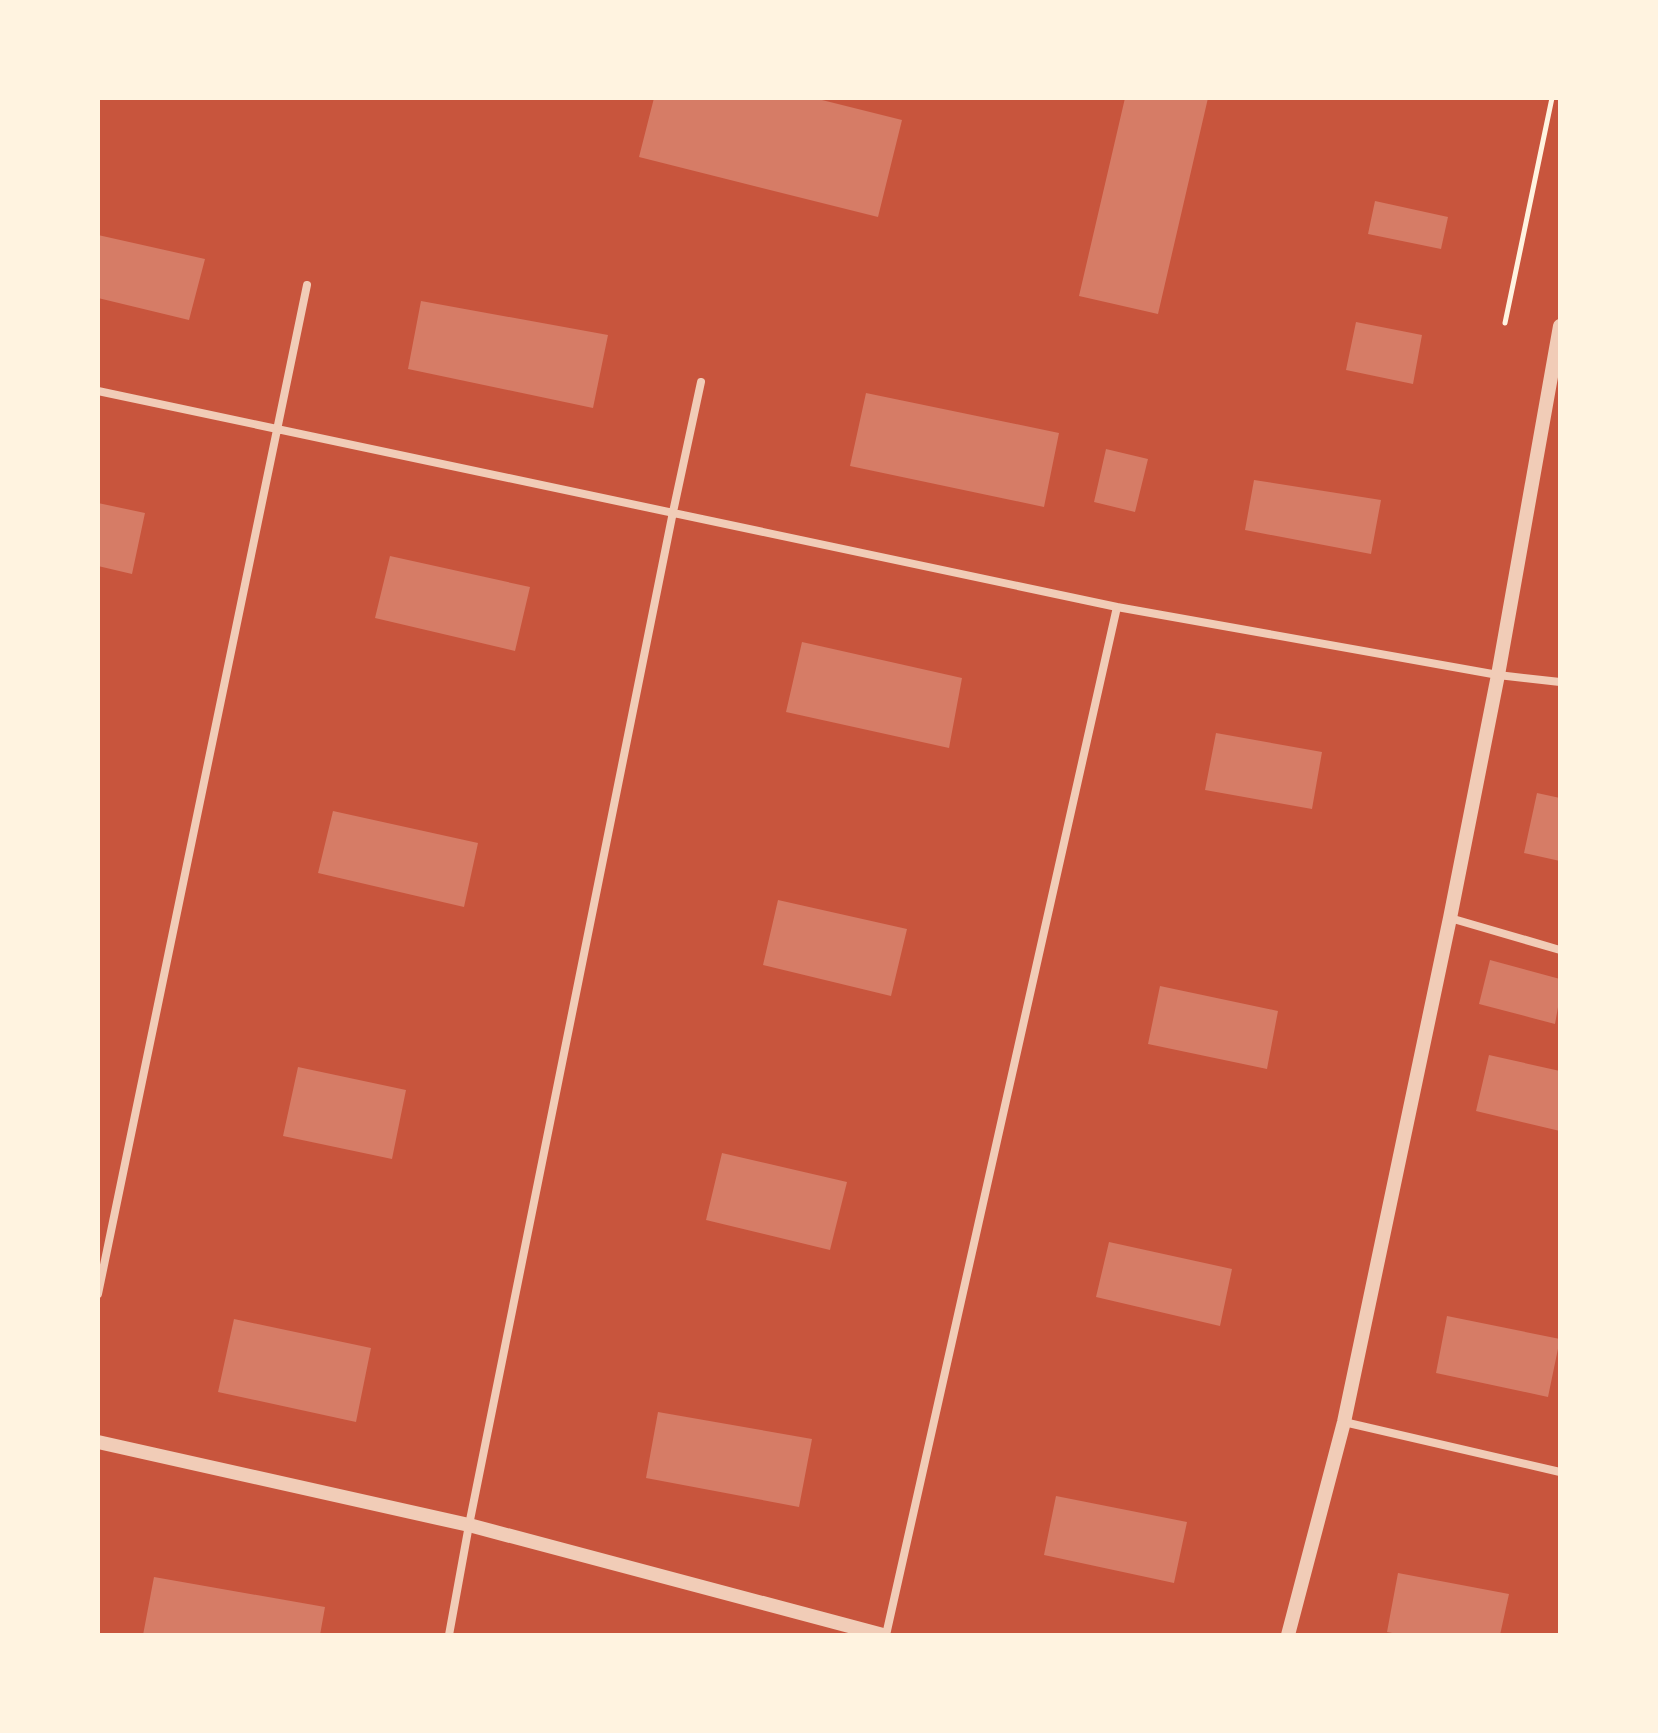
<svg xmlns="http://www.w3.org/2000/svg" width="1658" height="1733" font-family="Rubik,sans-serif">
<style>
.building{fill:#d67c66}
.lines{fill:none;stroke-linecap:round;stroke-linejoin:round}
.path{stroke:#fff3e0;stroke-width:5}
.minor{stroke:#f1ccb7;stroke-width:8}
.tertiary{stroke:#f1ccb7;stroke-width:14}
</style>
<rect width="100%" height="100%" fill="#c8553d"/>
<path class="building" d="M 654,98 L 814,98 L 902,120 L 878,217 L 639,157 Z
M 1125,98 L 1208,98 L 1158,314 L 1079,296 Z
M 1375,201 L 1448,217 L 1441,249 L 1368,234 Z
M 98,235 L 205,259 L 189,320 L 98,298 Z
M 421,301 L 608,335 L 593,408 L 408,369 Z
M 1356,322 L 1422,335 L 1413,384 L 1346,370 Z
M 866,393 L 1059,433 L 1044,507 L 850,466 Z
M 1106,449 L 1148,459 L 1135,512 L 1094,502 Z
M 1254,480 L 1381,500 L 1371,554 L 1245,530 Z
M 98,503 L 145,513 L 132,574 L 98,566 Z
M 390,556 L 530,587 L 515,651 L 375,618 Z
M 802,642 L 962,678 L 949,748 L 786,712 Z
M 1216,733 L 1322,752 L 1312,809 L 1205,790 Z
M 1537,793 L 1560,798 L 1560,861 L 1524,853 Z
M 333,811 L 478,843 L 464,907 L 318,873 Z
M 778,900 L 907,929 L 891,996 L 763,965 Z
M 1490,960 L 1560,979 L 1560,996 L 1555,1024 L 1479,1004 Z
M 1160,986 L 1278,1011 L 1267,1069 L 1148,1044 Z
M 1489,1055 L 1560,1071 L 1560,1131 L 1476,1111 Z
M 298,1067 L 406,1090 L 392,1159 L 283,1136 Z
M 722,1153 L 847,1182 L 830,1250 L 706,1220 Z
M 1109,1242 L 1232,1269 L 1220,1326 L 1096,1297 Z
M 1447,1316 L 1560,1339 L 1548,1397 L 1436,1373 Z
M 234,1319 L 371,1348 L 356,1422 L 218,1392 Z
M 658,1412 L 812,1439 L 799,1507 L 646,1478 Z
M 1056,1496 L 1187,1522 L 1174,1583 L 1044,1555 Z
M 1398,1573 L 1509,1594 L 1500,1635 L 1403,1635 L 1387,1632 Z
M 154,1577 L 325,1607 L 320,1635 L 143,1635 Z"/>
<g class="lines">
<path class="path" d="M 1505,323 L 1552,98"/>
<path class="minor" d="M 98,391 L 1117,607 L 1498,675 L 1560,682
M 1450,918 L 1560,950
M 98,1294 L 307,285
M 1344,1422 L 1560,1472
M 449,1635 L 469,1525 L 673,512 L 701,382
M 886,1635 L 1117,607"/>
<path class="tertiary" d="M 98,1442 L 469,1525 L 883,1635
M 1288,1635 L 1344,1422 L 1450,918 L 1498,675 L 1560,326"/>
</g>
<rect width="1658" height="1733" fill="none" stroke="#fff3e0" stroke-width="200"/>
</svg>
